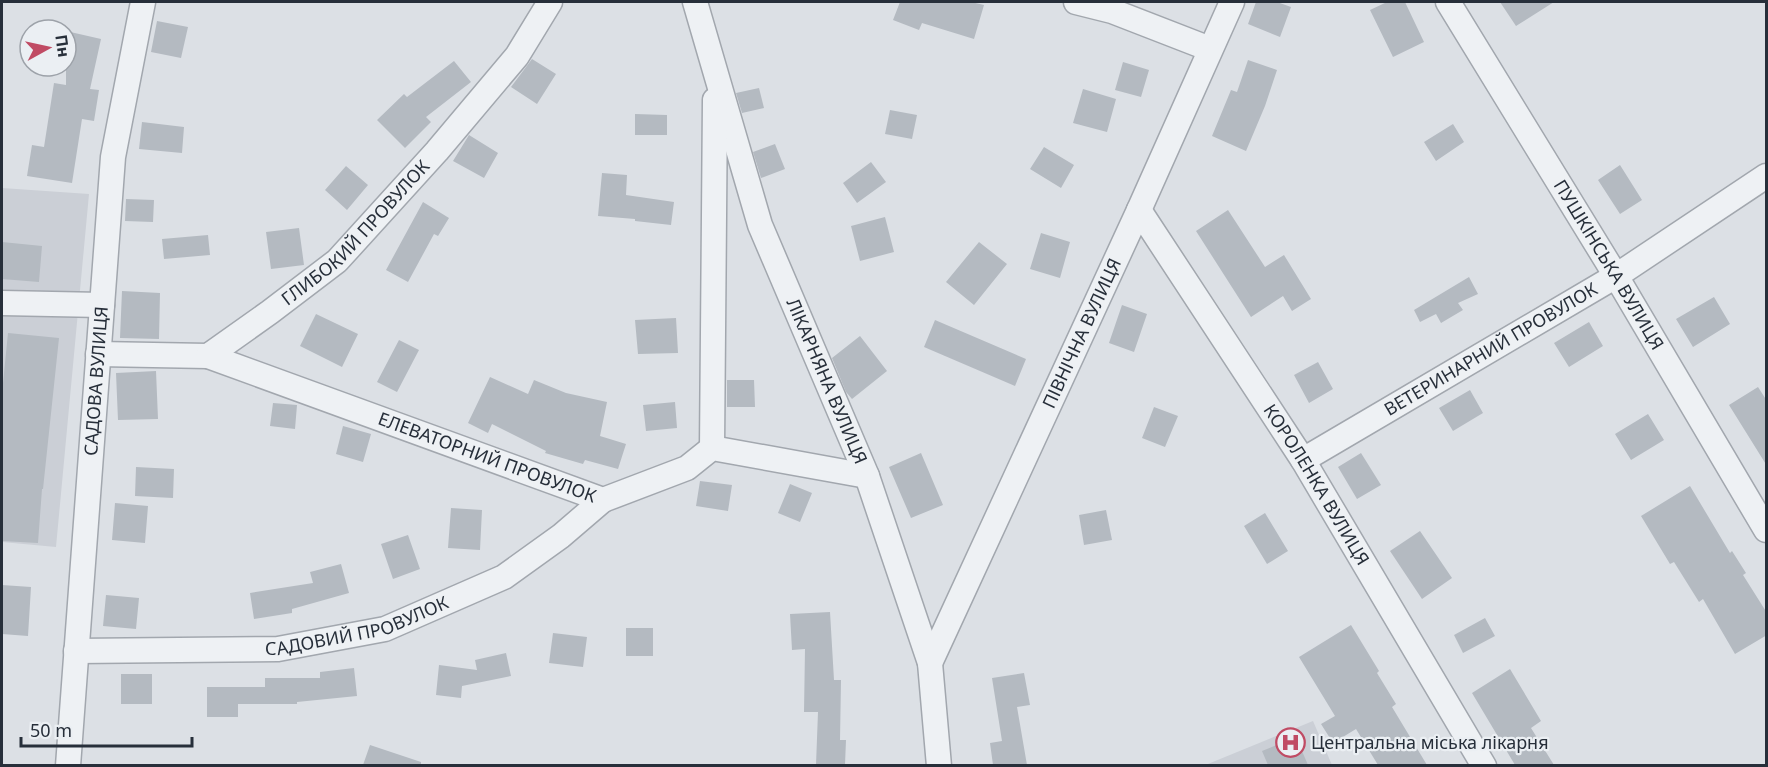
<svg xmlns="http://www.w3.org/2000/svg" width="1768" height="767" font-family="'Noto Sans',sans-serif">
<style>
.built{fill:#cbcfd6}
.building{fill:#b4bac1}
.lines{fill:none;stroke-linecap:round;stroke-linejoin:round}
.minor-casing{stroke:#a2a7ae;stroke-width:27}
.minor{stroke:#eef1f4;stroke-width:24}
.labels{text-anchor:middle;stroke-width:4.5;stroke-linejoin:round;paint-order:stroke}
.street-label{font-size:18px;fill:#272f3a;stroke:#ebeff3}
.poi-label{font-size:18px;fill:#272f3a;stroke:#ebeff3;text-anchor:start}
</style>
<rect width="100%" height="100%" fill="#dce0e5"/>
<path class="built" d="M 2,188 L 89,194 L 56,547 L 2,542 Z
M 1313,721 L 1332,765 L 1203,766 Z"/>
<path class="building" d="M 900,2 L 971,2 L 984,5 L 974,39 L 922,23 L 919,30 L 893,20 Z
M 1256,2 L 1277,2 L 1291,7 L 1280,37 L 1248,24 Z
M 1387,2 L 1405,2 L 1424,42 L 1393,57 L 1370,10 Z
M 1500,2 L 1554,2 L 1516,26 Z
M 157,21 L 188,27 L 181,58 L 151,52 Z
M 66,31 L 101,39 L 90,89 L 99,90 L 94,121 L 82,119 L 72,183 L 27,176 L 32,145 L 44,147 L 54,83 L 66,85 Z
M 532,59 L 556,74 L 537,104 L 511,87 Z
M 1248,60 L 1277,70 L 1265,106 L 1246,151 L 1212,136 L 1231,90 L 1237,92 Z
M 454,61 L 471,82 L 426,117 L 431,122 L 405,148 L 377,120 L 404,94 L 407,97 Z
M 1123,62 L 1149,70 L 1141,97 L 1115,90 Z
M 759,88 L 764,108 L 742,113 L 736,93 Z
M 1083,89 L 1116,99 L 1107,132 L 1073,123 Z
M 890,110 L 917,115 L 912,139 L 885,134 Z
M 635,114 L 667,115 L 667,135 L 635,135 Z
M 142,122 L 184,127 L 182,153 L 139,149 Z
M 1453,124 L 1464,142 L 1436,161 L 1424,142 Z
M 469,135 L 498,153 L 484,178 L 453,161 Z
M 775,144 L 785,169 L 761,178 L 753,152 Z
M 1044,147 L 1074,165 L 1061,188 L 1030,169 Z
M 871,162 L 886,182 L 857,203 L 843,183 Z
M 1620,165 L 1642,200 L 1620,214 L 1598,180 Z
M 346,166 L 368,185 L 347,210 L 325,190 Z
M 602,173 L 627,175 L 626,195 L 674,202 L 671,225 L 635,221 L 635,219 L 598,216 Z
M 126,199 L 154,200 L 153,222 L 125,221 Z
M 423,202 L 449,218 L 438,236 L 434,234 L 408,282 L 386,270 Z
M 1228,210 L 1265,267 L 1284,255 L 1311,299 L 1292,311 L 1283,296 L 1251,317 L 1196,231 Z
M 885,217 L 894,252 L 860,261 L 851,226 Z
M 299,228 L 304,265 L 271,269 L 266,232 Z
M 1041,233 L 1070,242 L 1060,278 L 1030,269 Z
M 208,235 L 210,255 L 164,259 L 162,239 Z
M 2,242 L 42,246 L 39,282 L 2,279 Z
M 979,242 L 1007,264 L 974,305 L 946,282 Z
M 1469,277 L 1478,294 L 1458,303 L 1463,310 L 1441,323 L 1436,314 L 1420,322 L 1414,310 Z
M 122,291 L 160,293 L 159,339 L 120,338 Z
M 1714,297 L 1730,324 L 1693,347 L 1676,319 Z
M 1122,305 L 1147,314 L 1134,352 L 1109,343 Z
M 316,314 L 358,334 L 342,367 L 300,346 Z
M 676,318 L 678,353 L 638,354 L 635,320 Z
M 935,320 L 1026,359 L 1015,386 L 924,347 Z
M 1589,322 L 1603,346 L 1569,367 L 1554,343 Z
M 8,333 L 59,338 L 43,489 L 42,489 L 38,543 L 2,541 L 2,393 Z
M 860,336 L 887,371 L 852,399 L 846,392 L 832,358 Z
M 399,340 L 419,350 L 397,392 L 377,382 Z
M 1318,362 L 1333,389 L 1309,403 L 1294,375 Z
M 156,371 L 158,419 L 118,420 L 116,373 Z
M 490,377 L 528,394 L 534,380 L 566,393 L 607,402 L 600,436 L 626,444 L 618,469 L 585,460 L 583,464 L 545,453 L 546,451 L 492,424 L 488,433 L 468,423 Z
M 727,380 L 754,380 L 755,407 L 727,407 Z
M 1758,387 L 1767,401 L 1767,466 L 1729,405 Z
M 1470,390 L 1483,413 L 1453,431 L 1439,408 Z
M 675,402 L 677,428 L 646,431 L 643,405 Z
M 273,403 L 297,405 L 295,429 L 270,426 Z
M 1154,407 L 1178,416 L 1165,447 L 1142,438 Z
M 1648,414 L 1664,440 L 1631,460 L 1615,434 Z
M 343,426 L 371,434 L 363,462 L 336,454 Z
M 921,453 L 943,505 L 911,518 L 889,467 Z
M 1361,453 L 1381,485 L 1357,499 L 1338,467 Z
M 136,467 L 174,469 L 173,498 L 135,496 Z
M 700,481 L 732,485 L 728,511 L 696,506 Z
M 790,484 L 812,493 L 800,522 L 778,513 Z
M 1690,486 L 1730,553 L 1732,551 L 1746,573 L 1743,575 L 1767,613 L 1767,635 L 1735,654 L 1703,599 L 1699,602 L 1674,562 L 1670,564 L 1641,516 Z
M 115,503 L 148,506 L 145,543 L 112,540 Z
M 451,508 L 482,510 L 480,550 L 448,548 Z
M 1106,510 L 1112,540 L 1084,545 L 1079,515 Z
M 1265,513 L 1288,551 L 1267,564 L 1244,526 Z
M 1420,531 L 1452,578 L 1422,599 L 1390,551 Z
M 408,535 L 420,569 L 393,579 L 381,544 Z
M 341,564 L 349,593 L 292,609 L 292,613 L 254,619 L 250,593 L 313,583 L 310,572 Z
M 2,585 L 31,587 L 28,636 L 2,634 Z
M 106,595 L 139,598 L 136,629 L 103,626 Z
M 830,612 L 834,680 L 841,680 L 840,740 L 846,740 L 845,765 L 816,765 L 818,712 L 804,712 L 805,649 L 792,650 L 790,614 Z
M 1485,618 L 1495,636 L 1463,653 L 1454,635 Z
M 1351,625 L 1379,671 L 1377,673 L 1396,704 L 1392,707 L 1427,765 L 1378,765 L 1356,729 L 1333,743 L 1321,724 L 1335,716 L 1299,657 Z
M 626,628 L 653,628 L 653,656 L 626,656 Z
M 553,633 L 587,637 L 583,667 L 549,663 Z
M 506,653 L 511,676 L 462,686 L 461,698 L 436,695 L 439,665 L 477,670 L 475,660 Z
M 354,668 L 357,696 L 297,702 L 297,704 L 238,704 L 238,717 L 207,717 L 207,687 L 265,687 L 265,678 L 320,678 L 320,672 Z
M 1510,669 L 1541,721 L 1531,728 L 1554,765 L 1515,765 L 1472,693 Z
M 1024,673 L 1030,705 L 1017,707 L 1027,765 L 993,765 L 990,743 L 1002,741 L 992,678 Z
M 121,674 L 152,674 L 152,704 L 121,704 Z
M 1296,737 L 1308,765 L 1268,765 L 1262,751 Z
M 370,745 L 421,762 L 421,765 L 363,765 Z"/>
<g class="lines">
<defs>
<g id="minor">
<path id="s1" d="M 695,2 L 760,225 L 867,476 L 930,663 L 939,766"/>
<path d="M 1076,2 L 1112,11 L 1210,49"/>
<path id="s2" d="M 1448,2 L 1616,276 L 1766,530"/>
<path id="s3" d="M 1139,210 L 1303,460 L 1484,766"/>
<path d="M 2,303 L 102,305"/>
<path id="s4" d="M 98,354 L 208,356 L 270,312 L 337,261 L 437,151 L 517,56 L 550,2"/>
<path id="s5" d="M 208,356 L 603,500 L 687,468 L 712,448 L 867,476"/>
<path d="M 712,448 L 715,100"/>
<path id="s6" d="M 1303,460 L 1616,276 L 1766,176"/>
<path id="s7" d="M 76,651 L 278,649 L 385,629 L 504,577 L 561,536 L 603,500"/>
<path id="s8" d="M 930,663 L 1139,210 L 1232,2"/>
<path id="s9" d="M 68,766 L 113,157 L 143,2"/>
</g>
</defs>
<use href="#minor" class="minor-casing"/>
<use href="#minor" class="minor"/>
</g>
<defs>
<symbol id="hospital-ring" viewBox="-11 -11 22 22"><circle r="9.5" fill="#ebeff3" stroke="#c04b64" stroke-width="1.5"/><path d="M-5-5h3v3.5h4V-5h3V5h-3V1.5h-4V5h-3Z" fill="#c04b64"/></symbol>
</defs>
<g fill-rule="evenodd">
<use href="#hospital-ring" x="1274" y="726" width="33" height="33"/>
</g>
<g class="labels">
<g class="street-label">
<text dy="6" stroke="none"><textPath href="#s4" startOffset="303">ГЛИБОКИЙ ПРОВУЛОК</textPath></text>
<text dy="6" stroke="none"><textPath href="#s2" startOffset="308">ПУШКІНСЬКА ВУЛИЦЯ</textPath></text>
<text dy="6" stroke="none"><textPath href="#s8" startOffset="363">ПІВНІЧНА ВУЛИЦЯ</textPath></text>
<text dy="6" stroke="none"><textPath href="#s6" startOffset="218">ВЕТЕРИНАРНИЙ ПРОВУЛОК</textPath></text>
<text dy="6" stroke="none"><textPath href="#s1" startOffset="402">ЛІКАРНЯНА ВУЛИЦЯ</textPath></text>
<text dy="6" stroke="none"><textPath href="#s9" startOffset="386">САДОВА ВУЛИЦЯ</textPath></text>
<text dy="6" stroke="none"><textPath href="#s5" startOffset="297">ЕЛЕВАТОРНИЙ ПРОВУЛОК</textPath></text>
<text dy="6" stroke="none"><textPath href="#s3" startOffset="327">КОРОЛЕНКА ВУЛИЦЯ</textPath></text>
<text dy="6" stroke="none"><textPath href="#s7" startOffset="284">САДОВИЙ ПРОВУЛОК</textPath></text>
</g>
<g class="poi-label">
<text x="1311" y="749">Центральна міська лікарня</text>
</g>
</g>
<rect width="1768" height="767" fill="none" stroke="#272f3a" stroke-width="6"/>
<g transform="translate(48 48) rotate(82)"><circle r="28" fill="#ebeff3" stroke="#9da2a9" stroke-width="1.5"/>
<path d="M0-4.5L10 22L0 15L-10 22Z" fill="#c04b64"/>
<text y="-9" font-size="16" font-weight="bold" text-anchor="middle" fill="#272f3a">Пн</text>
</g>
<path d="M21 737v9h171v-9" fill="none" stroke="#272f3a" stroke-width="3"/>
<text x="30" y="737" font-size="18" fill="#272f3a" stroke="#ebeff3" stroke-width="4.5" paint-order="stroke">50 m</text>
</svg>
